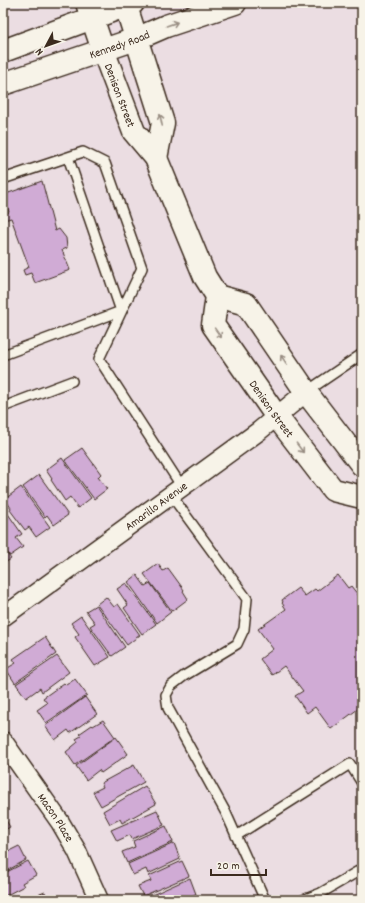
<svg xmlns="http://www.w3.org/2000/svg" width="365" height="903" font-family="Dekko,sans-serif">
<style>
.building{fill:#d0abd5;stroke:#3b2a1e}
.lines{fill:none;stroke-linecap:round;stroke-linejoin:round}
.lane-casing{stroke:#3b2a1e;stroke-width:12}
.street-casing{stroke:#3b2a1e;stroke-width:21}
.secondary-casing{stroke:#3b2a1e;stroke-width:25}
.lane{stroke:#f7f3e8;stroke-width:9}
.street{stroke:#f7f3e8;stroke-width:18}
.secondary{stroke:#f7f3e8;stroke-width:22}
.oneway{stroke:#998e83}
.labels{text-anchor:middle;stroke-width:3;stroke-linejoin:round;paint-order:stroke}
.street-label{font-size:12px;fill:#3b2a1e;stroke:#f7f3e8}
</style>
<rect width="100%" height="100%" fill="#ebdde2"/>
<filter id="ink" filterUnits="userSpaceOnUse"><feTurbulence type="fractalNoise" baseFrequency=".025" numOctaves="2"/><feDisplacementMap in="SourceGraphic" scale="8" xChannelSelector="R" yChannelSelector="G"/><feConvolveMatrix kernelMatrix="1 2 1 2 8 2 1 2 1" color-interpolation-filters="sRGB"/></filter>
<g filter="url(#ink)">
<path class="building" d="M 42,181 L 55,231 L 59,229 L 66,238 L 67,248 L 62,250 L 70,270 L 35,283 L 31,273 L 25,275 L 23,270 L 29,267 L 11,218 L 4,220 L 3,214 L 9,212 L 3,195 Z
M 82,448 L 101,474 L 98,477 L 107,489 L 94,499 L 65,460 Z
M 62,458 L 91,498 L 78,508 L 70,497 L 65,501 L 51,480 L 52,479 L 46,470 Z
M 39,475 L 68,515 L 54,525 L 47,515 L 45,517 L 23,487 Z
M 21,487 L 50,527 L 36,537 L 29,527 L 25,530 L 10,510 L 11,508 L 5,499 Z
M 3,511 L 4,512 L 6,511 L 22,534 L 16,538 L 23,547 L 10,556 L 3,547 Z
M 3,548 L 11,559 L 3,564 Z
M 158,564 L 163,571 L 168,568 L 184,590 L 183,591 L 188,599 L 172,611 L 144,574 Z
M 137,575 L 145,586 L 150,583 L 171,612 L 157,623 L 128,582 Z
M 338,575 L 348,588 L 351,586 L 362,600 L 359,602 L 362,606 L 362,706 L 331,729 L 315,707 L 307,713 L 295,696 L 303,691 L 284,666 L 272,675 L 260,659 L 273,649 L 258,629 L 286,609 L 282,603 L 283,602 L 282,600 L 298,588 L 305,596 L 315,589 L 317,591 Z
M 126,583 L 156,624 L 142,634 L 124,608 L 128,605 L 117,589 Z
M 106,597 L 114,607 L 118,604 L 140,635 L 127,645 L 97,604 Z
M 96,605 L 125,647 L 112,656 L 90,626 L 95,623 L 86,611 Z
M 81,616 L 110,657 L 95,666 L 75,637 L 79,634 L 71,623 Z
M 45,637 L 56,654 L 15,683 L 6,669 L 16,663 L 13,659 Z
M 57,656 L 69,672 L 42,692 L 40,688 L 26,698 L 16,684 Z
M 75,679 L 87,695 L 46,723 L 37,710 L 47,703 L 43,698 L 64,683 L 66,685 Z
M 85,697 L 97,714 L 70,733 L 68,730 L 55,740 L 45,726 Z
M 103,720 L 115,737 L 75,765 L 66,752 L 78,742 L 76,739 L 81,736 L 79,734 L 92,725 L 93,726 Z
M 116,737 L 128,754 L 101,773 L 99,770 L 86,780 L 76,766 Z
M 134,765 L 144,782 L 101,806 L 93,792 L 103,787 L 101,783 Z
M 145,786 L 156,804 L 122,823 L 120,819 L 110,824 L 103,811 Z
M 157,810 L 164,825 L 132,839 L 130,835 L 117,841 L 111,830 Z
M 4,817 L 10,827 L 3,831 L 3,818 Z
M 166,826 L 173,842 L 127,863 L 122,852 L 135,847 L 133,841 Z
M 174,843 L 180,859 L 148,874 L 146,869 L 133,875 L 128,864 Z
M 6,846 L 9,851 L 19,846 L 26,860 L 3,873 L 3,848 Z
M 28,861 L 36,875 L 22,883 L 24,886 L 3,897 L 3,874 Z
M 182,861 L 189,876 L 143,896 L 138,886 L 151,881 L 149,876 Z
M 190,878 L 196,894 L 182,900 L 144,900 L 143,899 Z
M 45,892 L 48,900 L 13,900 L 24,895 L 25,897 L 29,895 L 30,898 Z
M 198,896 L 200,900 L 190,900 Z"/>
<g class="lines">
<defs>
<path id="lane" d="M 3,179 L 83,152 L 105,163 L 142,268 L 99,359 L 182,487
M 3,355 L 121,311 L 68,157
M 306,392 L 362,354
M 3,407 L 72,381
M 171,495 L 247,599 L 244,629 L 237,644 L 184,676 L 171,686 L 166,695 L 168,708 L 226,813 L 265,900
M 236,836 L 350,764 L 362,783
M 303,900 L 321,893 L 362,869"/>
<g id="street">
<path id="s1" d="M 3,617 L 259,431 L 306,392"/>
<path id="s2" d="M 3,741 L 60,822 L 77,851 L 99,900"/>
</g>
<g id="secondary">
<path id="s3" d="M 87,3 L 103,50 L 134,132 L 156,158 L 205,277 L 217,296 L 213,325 L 277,417 L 333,490 L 362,497"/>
<path d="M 125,3 L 163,123 L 156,158"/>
<path d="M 3,51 L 133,3"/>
<path id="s4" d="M 3,84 L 136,39 L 166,26 L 235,3"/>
<path d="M 217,296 L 246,304 L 306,392 L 362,465"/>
</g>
</defs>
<use href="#lane" class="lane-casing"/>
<use href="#street" class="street-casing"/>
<use href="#secondary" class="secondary-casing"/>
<use href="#lane" class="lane"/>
<use href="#street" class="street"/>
<use href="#secondary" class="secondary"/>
</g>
<defs><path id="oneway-shaft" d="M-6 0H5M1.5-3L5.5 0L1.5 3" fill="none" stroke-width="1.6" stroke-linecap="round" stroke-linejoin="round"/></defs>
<g class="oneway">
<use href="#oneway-shaft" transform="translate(172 24) rotate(-19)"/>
<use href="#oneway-shaft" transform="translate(161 120) rotate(-102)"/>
<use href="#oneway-shaft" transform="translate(218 333) rotate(55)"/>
<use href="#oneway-shaft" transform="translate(284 360) rotate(-124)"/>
<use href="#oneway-shaft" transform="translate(300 448) rotate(53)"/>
</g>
</g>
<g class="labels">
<g class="street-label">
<text dy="4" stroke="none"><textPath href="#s4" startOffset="123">Kennedy Road</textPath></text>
<text dy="4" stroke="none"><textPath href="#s3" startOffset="98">Denison Street</textPath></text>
<text dy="4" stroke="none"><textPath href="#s3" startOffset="454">Denison Street</textPath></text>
<text dy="4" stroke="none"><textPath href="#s1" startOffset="189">Amarillo Avenue</textPath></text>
<text dy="4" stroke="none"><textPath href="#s2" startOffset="93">Macon Place</textPath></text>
</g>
</g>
<rect width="365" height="903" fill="none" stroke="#f7f3e8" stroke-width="16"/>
<rect x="8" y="8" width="349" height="887" fill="none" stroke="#3b2a1e" stroke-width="1.5" filter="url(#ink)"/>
<g transform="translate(46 46) rotate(229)" stroke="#f7f3e8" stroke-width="3" paint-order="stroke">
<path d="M0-3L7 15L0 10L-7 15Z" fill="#3b2a1e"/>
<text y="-6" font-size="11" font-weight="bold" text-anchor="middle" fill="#3b2a1e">N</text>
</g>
<path d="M211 869v6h55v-6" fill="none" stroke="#3b2a1e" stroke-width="2"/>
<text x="217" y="869" font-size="12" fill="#3b2a1e" stroke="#f7f3e8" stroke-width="3" paint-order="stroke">20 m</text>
</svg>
